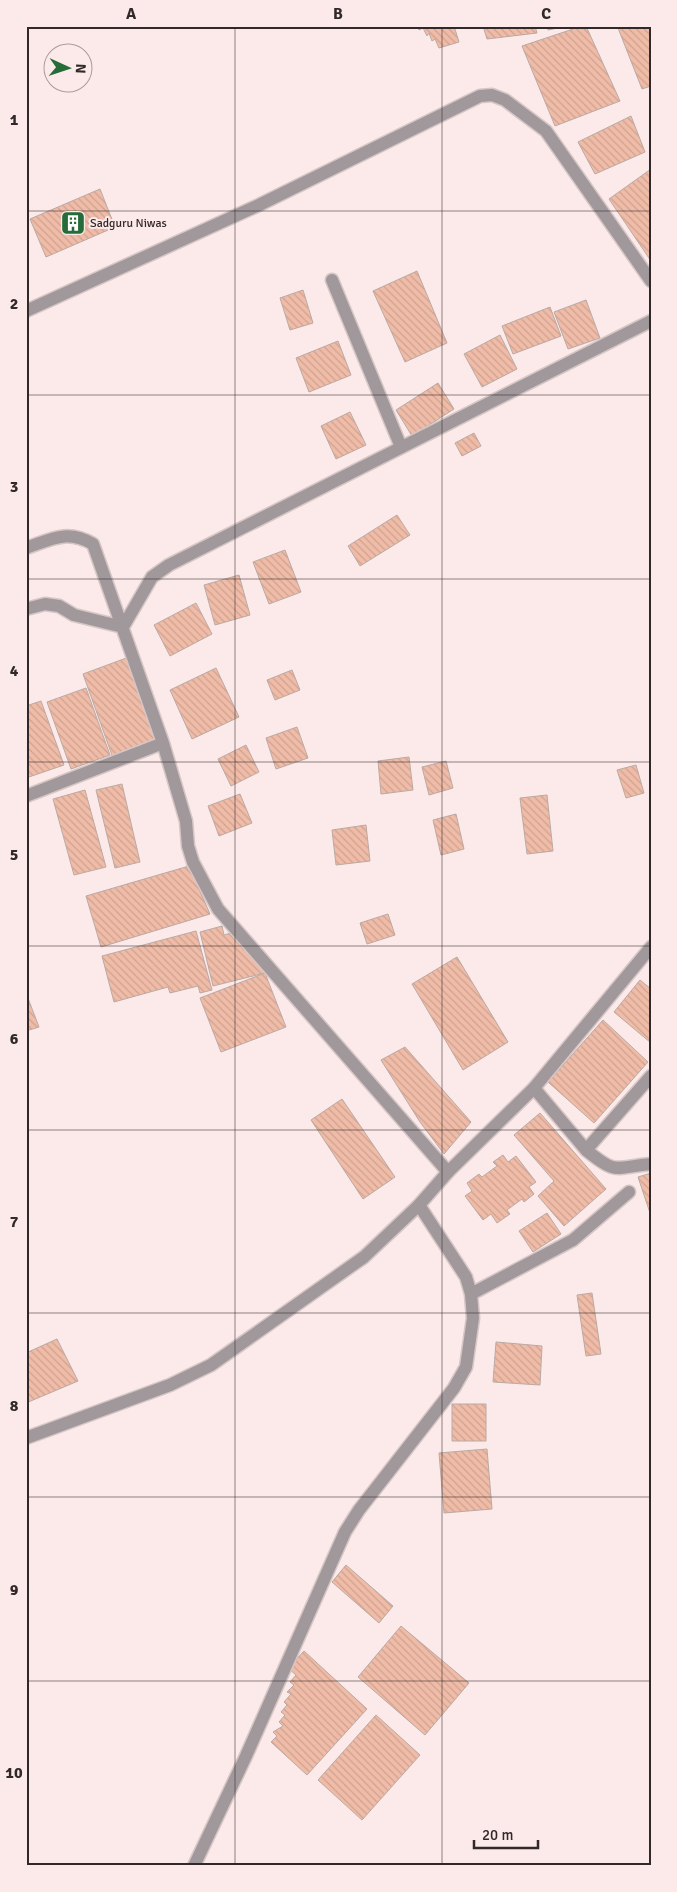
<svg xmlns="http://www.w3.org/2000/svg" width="677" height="1892" font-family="Signika,sans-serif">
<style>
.building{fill:url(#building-back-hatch);stroke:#baaaa3}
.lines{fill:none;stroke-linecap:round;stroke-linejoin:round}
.minor-casing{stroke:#d7c6c6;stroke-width:15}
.tertiary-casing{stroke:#d7c6c6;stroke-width:15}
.minor{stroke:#a0989b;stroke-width:12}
.tertiary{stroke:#a0989b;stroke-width:12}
.grid{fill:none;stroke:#302829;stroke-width:1;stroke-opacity:0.55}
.labels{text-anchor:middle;stroke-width:4;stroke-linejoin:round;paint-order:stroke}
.poi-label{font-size:12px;fill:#302829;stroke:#fce9e9;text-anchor:start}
.neatline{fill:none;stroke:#302829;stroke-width:2}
.grid-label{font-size:16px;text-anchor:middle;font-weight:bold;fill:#302829}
</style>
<defs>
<pattern id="building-back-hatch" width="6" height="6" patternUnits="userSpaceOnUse" patternTransform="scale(1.25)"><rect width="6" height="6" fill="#f0bca8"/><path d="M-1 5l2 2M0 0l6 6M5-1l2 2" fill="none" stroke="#cea291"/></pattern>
</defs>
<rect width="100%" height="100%" fill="#fce9e9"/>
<path class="building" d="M 417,26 L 454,26 L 459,42 L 439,48 L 435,39 L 432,41 L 429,33 L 427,36 L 423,28 L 419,30 Z
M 483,26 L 535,26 L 537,33 L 487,39 Z
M 547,26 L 567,26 L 548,30 Z
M 582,26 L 586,26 L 620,101 L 555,126 L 522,46 Z
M 628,26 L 651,26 L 651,86 L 642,89 L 618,28 Z
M 631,116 L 645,152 L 595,174 L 578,142 Z
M 651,169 L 651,261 L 609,199 Z
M 100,189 L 115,227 L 46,257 L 30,219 Z
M 417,271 L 447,343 L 405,362 L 373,291 Z
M 303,290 L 313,323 L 290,330 L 280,298 Z
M 586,300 L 600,338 L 568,349 L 554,312 Z
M 550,307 L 561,336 L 513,354 L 502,326 Z
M 500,335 L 517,369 L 482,387 L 464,354 Z
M 338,341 L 351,375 L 309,392 L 296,358 Z
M 438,383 L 454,409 L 412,436 L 396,410 Z
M 350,412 L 366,445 L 336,459 L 321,426 Z
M 474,433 L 481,446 L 462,456 L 455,443 Z
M 397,515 L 410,535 L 360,566 L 348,546 Z
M 285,550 L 301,592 L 269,604 L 253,562 Z
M 239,575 L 250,615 L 215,625 L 204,585 Z
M 196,603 L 212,634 L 170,656 L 154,625 Z
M 129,657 L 159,742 L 113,758 L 83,674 Z
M 216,668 L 239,717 L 192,739 L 170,690 Z
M 292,670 L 300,690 L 275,700 L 267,680 Z
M 86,688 L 110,755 L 71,769 L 47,702 Z
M 41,701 L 64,765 L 26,778 L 26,706 Z
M 297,727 L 308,758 L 276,769 L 266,738 Z
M 246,745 L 259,772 L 231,786 L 218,759 Z
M 409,757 L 413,790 L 381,794 L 378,761 Z
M 446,761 L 453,788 L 429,795 L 422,767 Z
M 636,765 L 644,793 L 626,798 L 617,770 Z
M 122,784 L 140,862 L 115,868 L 96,790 Z
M 85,790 L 106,867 L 74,875 L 53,799 Z
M 240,794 L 252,823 L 219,836 L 208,806 Z
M 547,795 L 553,851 L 527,854 L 520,798 Z
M 456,814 L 464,849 L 441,855 L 433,820 Z
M 366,825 L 370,861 L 336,865 L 332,830 Z
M 189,866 L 210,914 L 101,947 L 86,896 Z
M 388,914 L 395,935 L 367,944 L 360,923 Z
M 222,926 L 224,935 L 234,932 L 236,942 L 241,941 L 243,950 L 247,949 L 249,955 L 254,954 L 262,961 L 265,973 L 213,986 L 200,932 Z
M 196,931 L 212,990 L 200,993 L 198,986 L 170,993 L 168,987 L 114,1002 L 102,956 Z
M 457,957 L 508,1042 L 463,1070 L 412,984 Z
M 265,973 L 286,1027 L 221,1052 L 200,998 Z
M 640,980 L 651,989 L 651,1043 L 614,1012 Z
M 26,993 L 39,1027 L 26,1031 Z
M 603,1020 L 648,1062 L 594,1123 L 548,1082 Z
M 405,1047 L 471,1122 L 444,1154 L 420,1122 L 381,1060 Z
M 342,1099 L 395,1177 L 363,1199 L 311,1120 Z
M 540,1113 L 606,1189 L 564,1226 L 538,1196 L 554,1181 L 514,1135 Z
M 503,1155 L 508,1162 L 516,1156 L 536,1182 L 529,1187 L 534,1194 L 524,1202 L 522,1199 L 507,1210 L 510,1214 L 497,1223 L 491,1214 L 483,1220 L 465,1196 L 472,1191 L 467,1183 L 479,1174 L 482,1177 L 497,1166 L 493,1162 Z
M 651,1173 L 651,1216 L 638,1177 Z
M 547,1213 L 561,1234 L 533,1252 L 519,1231 Z
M 592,1293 L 601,1354 L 586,1356 L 577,1295 Z
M 57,1339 L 78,1381 L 26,1403 L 26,1353 Z
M 496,1342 L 542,1346 L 540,1385 L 493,1382 Z
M 452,1404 L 486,1404 L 486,1441 L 452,1441 Z
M 487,1449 L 492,1509 L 444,1513 L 439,1453 Z
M 346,1565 L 393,1606 L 379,1623 L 332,1582 Z
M 401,1626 L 469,1683 L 425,1735 L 358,1677 Z
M 304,1651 L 367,1709 L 307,1775 L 271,1742 L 277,1736 L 273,1732 L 283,1726 L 279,1722 L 285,1715 L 281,1712 L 287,1705 L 284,1702 L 291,1694 L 287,1692 L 294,1685 L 290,1682 L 296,1675 L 288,1668 Z
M 376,1715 L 420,1755 L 362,1820 L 318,1780 Z"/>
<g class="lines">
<defs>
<path id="minor" d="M 332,280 L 401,447
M 26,311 L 259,205 L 480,96 L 492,95 L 505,100 L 546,131 L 651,281
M 26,548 C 52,539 67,529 93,544 L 163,743 L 186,821 L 188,846 L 193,862 L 218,909 L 448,1172
M 26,609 L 45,604 L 59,606 L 74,615 L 123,627
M 123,627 L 152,577 L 169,565 L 651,321
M 26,796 L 163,743
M 534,1088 L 586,1150 L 651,1076
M 586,1150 C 618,1176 614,1167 651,1164
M 471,1294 L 573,1240 L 629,1192
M 194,1866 L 246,1756 L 345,1532 L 359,1510 L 454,1388 L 466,1367 L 473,1318 L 471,1294 L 466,1277 L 419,1205"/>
<path id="tertiary" d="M 26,1438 L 170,1385 L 211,1365 L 364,1257 L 419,1205 L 448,1172 L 534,1088 L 651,947"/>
</defs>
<use href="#minor" class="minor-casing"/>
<use href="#tertiary" class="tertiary-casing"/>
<use href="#minor" class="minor"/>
<use href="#tertiary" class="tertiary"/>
</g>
<path class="grid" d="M 235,26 L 235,1866M 442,26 L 442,1866M 26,211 L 651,211M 26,395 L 651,395M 26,579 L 651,579M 26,762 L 651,762M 26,946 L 651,946M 26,1130 L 651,1130M 26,1313 L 651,1313M 26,1497 L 651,1497M 26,1681 L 651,1681"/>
<defs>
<symbol id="building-square" viewBox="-11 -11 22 22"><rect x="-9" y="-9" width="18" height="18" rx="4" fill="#266c38" stroke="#fce9e9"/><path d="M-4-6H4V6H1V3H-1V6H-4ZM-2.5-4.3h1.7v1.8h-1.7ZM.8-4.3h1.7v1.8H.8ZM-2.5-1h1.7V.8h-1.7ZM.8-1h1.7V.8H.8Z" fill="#fff"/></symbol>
</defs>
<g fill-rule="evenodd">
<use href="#building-square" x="59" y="209" width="28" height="28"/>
</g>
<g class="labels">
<g class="poi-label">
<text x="90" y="227">Sadguru Niwas</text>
</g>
</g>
<rect width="677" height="1892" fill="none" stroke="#fce9e9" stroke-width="55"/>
<g transform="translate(68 68) rotate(93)"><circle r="24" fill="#fce9e9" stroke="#aa9c9c"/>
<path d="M0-4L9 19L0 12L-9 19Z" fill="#266c38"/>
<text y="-8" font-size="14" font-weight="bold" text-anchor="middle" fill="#302829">N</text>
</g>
<path d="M474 1840v8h64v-8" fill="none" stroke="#302829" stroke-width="2.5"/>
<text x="482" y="1840" font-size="15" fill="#302829" stroke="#fce9e9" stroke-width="4" paint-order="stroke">20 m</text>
<rect x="28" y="28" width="622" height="1836" class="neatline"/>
<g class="grid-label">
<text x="131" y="19">A</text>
<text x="338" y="19">B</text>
<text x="546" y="19">C</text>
<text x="14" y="125">1</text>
<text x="14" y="309">2</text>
<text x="14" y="492">3</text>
<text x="14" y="676">4</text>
<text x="14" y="860">5</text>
<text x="14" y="1044">6</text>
<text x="14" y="1227">7</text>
<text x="14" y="1411">8</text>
<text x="14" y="1595">9</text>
<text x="14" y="1778">10</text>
</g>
</svg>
